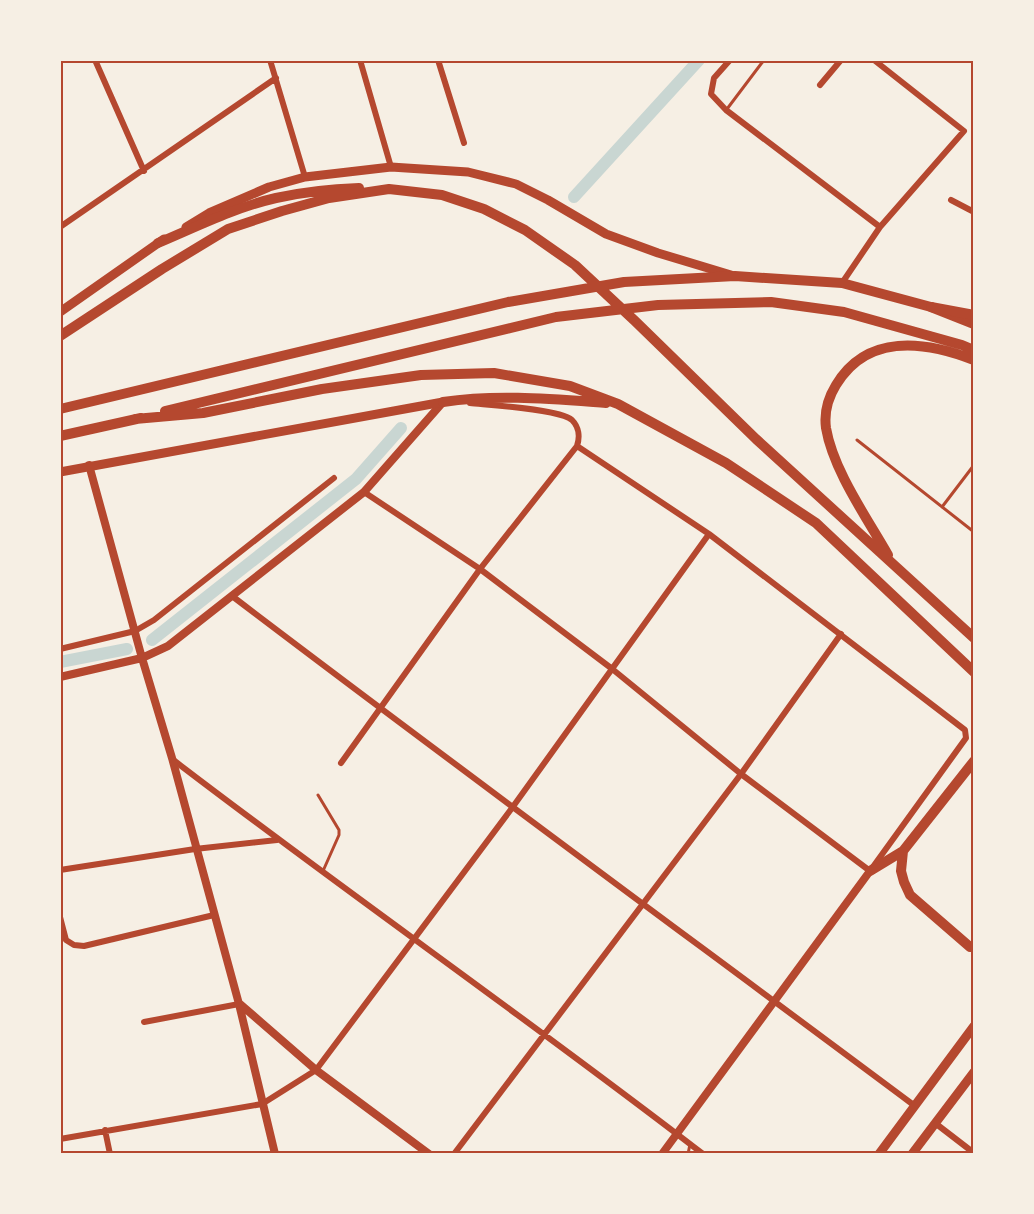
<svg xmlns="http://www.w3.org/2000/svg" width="1034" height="1214" font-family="Arial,sans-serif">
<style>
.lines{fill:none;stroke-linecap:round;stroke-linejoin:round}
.canal{stroke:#c9d6d2;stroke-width:12}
.service{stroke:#b5482f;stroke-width:3}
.minor{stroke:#b5482f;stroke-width:6}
.tertiary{stroke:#b5482f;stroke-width:8}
.secondary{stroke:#b5482f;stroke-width:9}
.primary{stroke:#b5482f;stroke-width:9}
.trunk{stroke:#b5482f;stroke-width:10}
.motorway{stroke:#b5482f;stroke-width:10}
.neatline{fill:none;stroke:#b5482f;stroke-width:2}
</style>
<rect width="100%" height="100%" fill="#f6efe4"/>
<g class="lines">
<path class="canal" d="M 574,197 L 699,60
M 152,640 L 356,479 L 401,428
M 60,662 L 127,649"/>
<path class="service" d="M 727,109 L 764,60
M 857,440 L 974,532
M 942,507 L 974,465
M 318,795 L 339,830 L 339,835 L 323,871
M 688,1154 L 690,1144"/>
<path class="minor" d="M 95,60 L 144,171
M 270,60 L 305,177
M 360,60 L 391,167
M 438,60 L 464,143
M 730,60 L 714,78 L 711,94 L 726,110 L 880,227
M 820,85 L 841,60
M 951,200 L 974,212
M 60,227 L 276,78
M 842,283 L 880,227 L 964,131 L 874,60
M 364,492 L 480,569 L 611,668 L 741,774 L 870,871 L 966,738 L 965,730 L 709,534 L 577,446
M 232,596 C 458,768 687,936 915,1106
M 60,649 L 135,631 L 154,620 L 334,478
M 172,759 C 347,893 528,1019 703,1154
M 341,763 L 480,569 L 577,446 C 580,437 579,427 572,420 C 559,409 489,405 470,403
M 60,870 L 195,849 L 277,840
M 60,917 L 66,940 L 74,945 L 84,946 L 214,915
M 144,1022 L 239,1004
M 935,1123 L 974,1153
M 105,1130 L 110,1154
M 60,1139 L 262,1104 L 316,1070 L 512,808 L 709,534
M 454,1154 L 741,774 L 841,634"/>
<path class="tertiary" d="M 89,465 L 142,658 L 172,758 L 239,1004 L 275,1154
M 60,677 L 142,658 L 168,646 L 364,492 L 443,402
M 240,1004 L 316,1070 L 429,1154
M 662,1154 L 870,871"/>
<path class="secondary" d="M 186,227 L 209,213 L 269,187 L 305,177 L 391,167 L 468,172 L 516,184 L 548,200 L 606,234 L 658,253 L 731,275
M 60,312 L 164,239
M 60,472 L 443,402"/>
<path class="primary" d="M 879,1154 L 974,1026
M 912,1154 L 974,1072"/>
<path class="trunk" d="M 158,243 C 196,227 236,207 276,198 C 303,192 330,189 359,188
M 60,336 L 162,269 L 228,229 L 282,211 L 329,198 L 389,189 L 442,195 L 484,209 L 525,230 L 575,265 L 635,321 L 756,439 L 974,638
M 443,402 C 497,394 551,399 606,403
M 60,409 L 508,302 L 624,282 L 735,276 L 842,283 L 931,307 L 974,324
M 165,411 L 556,317 L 658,305 L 771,302 L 844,312 L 962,345 L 974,350
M 135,419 L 203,413 L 322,389 L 421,375 L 494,373 L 570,386 L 618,404 L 726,463 L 816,523 L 974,672
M 60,436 L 141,418
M 888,555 C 867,518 833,470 826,428 C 824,413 828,398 836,385 C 867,333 925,341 974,360
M 974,761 L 903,851 L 901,871 L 904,882 L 910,895 L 970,947 L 974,947
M 870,871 L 903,851"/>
<path class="motorway" d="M 931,307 L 974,315"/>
</g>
<rect width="1034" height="1214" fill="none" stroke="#f6efe4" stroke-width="123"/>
<rect x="62" y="62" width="910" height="1090" class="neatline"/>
</svg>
